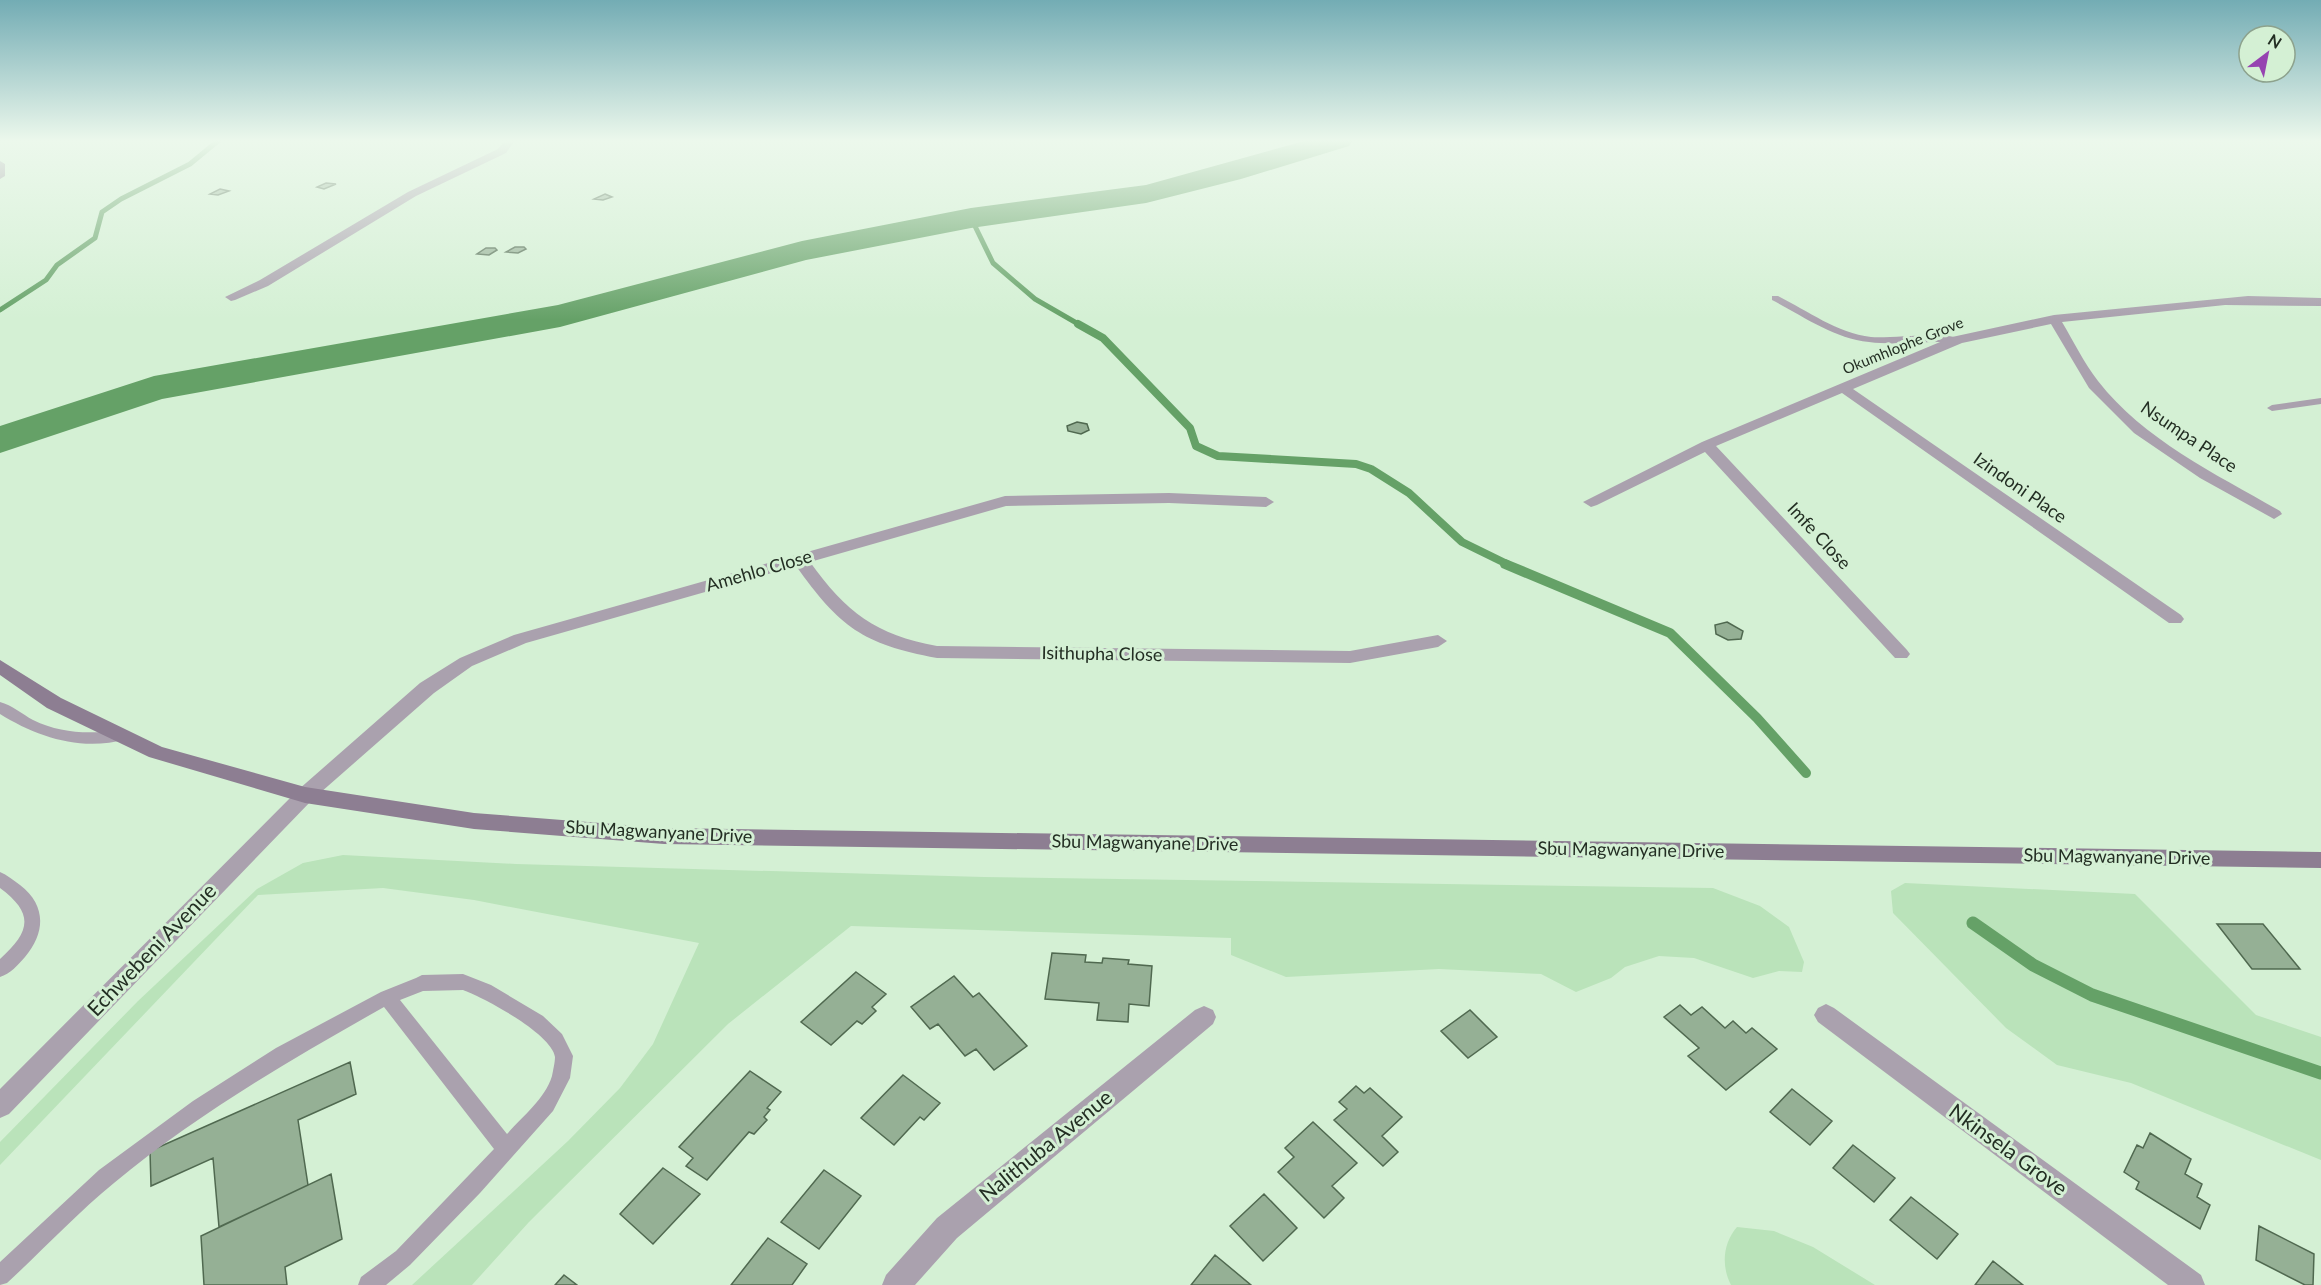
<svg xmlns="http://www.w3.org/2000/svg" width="2321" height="1285" font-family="Lato,sans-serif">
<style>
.green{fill:#bae3ba}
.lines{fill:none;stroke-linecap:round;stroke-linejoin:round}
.stream-far3{stroke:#65a167;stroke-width:5}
.stream-far2{stroke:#65a167;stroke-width:8}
.stream-far1{stroke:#65a167;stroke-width:10}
.stream{stroke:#65a167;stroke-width:13}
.river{fill:#65a167;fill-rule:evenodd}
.building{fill:#95b095;stroke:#506950;stroke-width:1.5}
.lane{fill:#aaa1ae;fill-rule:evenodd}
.street{fill:#aaa1ae;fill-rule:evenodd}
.secondary{fill:#8d7e92;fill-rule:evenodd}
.labels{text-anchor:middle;stroke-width:6;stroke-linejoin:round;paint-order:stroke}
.far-street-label{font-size:15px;fill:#232e23;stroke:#d4f0d4}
.street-label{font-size:18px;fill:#232e23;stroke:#d4f0d4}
.near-street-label{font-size:21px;fill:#232e23;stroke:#d4f0d4}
</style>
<rect width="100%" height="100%" fill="#d4f0d4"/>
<path class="green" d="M 343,855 L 516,864 L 984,877 L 1713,888 L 1760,906 L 1789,927 L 1804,962 L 1802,972 L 1779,971 L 1753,978 L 1694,958 L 1659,956 L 1625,967 L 1611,978 L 1576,992 L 1541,974 L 1439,969 L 1286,977 L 1231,955 L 1231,938 L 851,926 L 728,1024 L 529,1222 L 472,1285 L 412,1285 L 568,1141 L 620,1088 L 653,1044 L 699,943 L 474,900 L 383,888 L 258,895 L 0,1165 L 0,1142 L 138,1001 L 257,889 L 303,863 Z
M 1905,883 L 2135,894 L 2256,1015 L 2321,1037 L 2321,1160 L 2131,1083 L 2057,1065 L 2006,1028 L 1893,913 L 1891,891 Z
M 1737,1227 L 1774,1231 L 1813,1247 L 1875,1285 L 1731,1285 C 1721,1266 1723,1243 1737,1227 Z"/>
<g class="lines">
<path class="stream-far3" d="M 971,218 L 993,263 L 1035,299 L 1080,325
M 0,310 L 46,280 L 57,265 L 95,238 L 102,212 L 121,199 L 190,164 L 219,140"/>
<path class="stream-far2" d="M 1078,324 L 1103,338 L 1190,428 L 1196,446 L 1218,456 L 1356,464 L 1371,469 L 1409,493 L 1462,542 L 1509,565"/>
<path class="stream-far1" d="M 1505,564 L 1670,633 L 1757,718 L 1806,773"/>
<path class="stream" d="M 1973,923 L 2033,965 L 2092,995 L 2321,1073"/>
<path class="river" d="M 1308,140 L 1353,140 L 1349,146 L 1241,179 L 1146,203 L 971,228 L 806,260 L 560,327 L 162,399 L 0,453 L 0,426 L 154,376 L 558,305 L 802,241 L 971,208 L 1146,185 Z"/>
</g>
<path class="building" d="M 326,183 L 336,184 L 324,189 L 317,187 Z
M 220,189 L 229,191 L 218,195 L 210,194 Z
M 605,194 L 612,197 L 603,200 L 594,199 Z
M 515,247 L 524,247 L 526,249 L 518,253 L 506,252 Z
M 486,248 L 495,248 L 497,250 L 489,255 L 477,254 Z
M 1077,422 L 1087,424 L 1089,430 L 1081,434 L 1068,431 L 1067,426 Z
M 1727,622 L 1743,631 L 1741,639 L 1728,640 L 1716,634 L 1715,625 Z
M 2217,924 L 2263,924 L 2300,969 L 2252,969 Z
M 1052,953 L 1086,955 L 1085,962 L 1102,963 L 1103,958 L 1129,960 L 1128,964 L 1152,966 L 1149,1006 L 1129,1004 L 1128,1022 L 1097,1020 L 1099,1003 L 1045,999 Z
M 856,972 L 886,994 L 872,1007 L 876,1011 L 862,1024 L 857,1021 L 831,1045 L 801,1022 Z
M 954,976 L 973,997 L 979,993 L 1027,1046 L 994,1070 L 976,1049 L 965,1056 L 938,1024 L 930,1029 L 911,1007 Z
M 1680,1005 L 1691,1015 L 1702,1007 L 1725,1028 L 1733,1021 L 1746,1033 L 1752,1028 L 1777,1049 L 1726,1090 L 1688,1056 L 1699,1048 L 1664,1017 Z
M 1470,1010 L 1497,1037 L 1468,1058 L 1441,1031 Z
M 350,1062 L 356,1094 L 298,1120 L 308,1185 L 219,1227 L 213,1158 L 151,1186 L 150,1151 Z
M 750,1071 L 781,1092 L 767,1108 L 770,1110 L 764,1117 L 767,1120 L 754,1134 L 749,1132 L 707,1180 L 686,1166 L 693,1158 L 679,1147 Z
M 903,1075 L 940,1103 L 924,1120 L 920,1117 L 894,1145 L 861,1118 Z
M 1356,1086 L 1364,1093 L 1370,1088 L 1402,1117 L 1382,1136 L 1398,1152 L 1383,1166 L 1334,1120 L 1347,1109 L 1339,1102 Z
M 1792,1089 L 1832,1121 L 1810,1145 L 1770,1112 Z
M 1313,1122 L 1357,1163 L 1332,1186 L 1344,1198 L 1324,1218 L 1278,1172 L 1294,1157 L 1285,1148 Z
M 2150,1133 L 2191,1159 L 2185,1174 L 2202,1184 L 2197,1197 L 2210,1205 L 2200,1229 L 2136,1189 L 2139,1182 L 2124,1172 L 2137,1145 L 2143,1148 Z
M 1853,1145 L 1895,1178 L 1874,1202 L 1833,1168 Z
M 663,1168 L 700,1194 L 653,1244 L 620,1214 Z
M 824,1170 L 861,1196 L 819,1249 L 781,1222 Z
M 331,1174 L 342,1239 L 285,1267 L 287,1285 L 204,1285 L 201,1236 Z
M 1264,1194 L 1297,1228 L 1263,1261 L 1230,1226 Z
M 1911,1197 L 1958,1234 L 1937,1259 L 1890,1220 Z
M 2259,1226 L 2314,1254 L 2313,1285 L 2305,1285 L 2256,1260 Z
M 768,1238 L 807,1264 L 792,1285 L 731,1285 Z
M 1215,1255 L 1251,1285 L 1191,1285 Z
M 1993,1261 L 2023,1285 L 1975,1285 Z
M 564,1275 L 577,1285 L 555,1285 Z"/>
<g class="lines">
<path class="lane" d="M 1772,296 L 1778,296 C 1808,311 1837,333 1871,337 C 1891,339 1948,330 1962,340 L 1957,343 C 1928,340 1898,346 1869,342 C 1833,338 1803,316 1772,300 Z
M 2321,398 L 2321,404 L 2272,411 L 2267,408 L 2272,405 Z
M 0,702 C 12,705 22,714 33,720 C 62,734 90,734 121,730 L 126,731 L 128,735 L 126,739 C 82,752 37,737 0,714 Z
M 0,872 C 7,875 13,880 20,885 C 46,905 46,932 25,957 C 18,965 10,974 0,977 L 0,959 C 30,932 35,914 0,888 Z
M 463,974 L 491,985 L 543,1016 L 562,1034 L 573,1056 L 570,1078 L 553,1111 L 480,1193 L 410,1265 L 386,1285 L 358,1285 L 361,1277 L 396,1251 L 494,1149 L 384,1007 C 290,1060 197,1114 114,1183 C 76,1214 43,1250 7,1283 L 0,1285 L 0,1262 L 99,1170 L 193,1101 L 276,1048 L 381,992 L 416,978 L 422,975 ZM 463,990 C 483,997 552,1034 555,1057 C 555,1062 553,1071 552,1076 C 545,1099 522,1117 507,1134 L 400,1000 L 423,991 Z"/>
<path class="street" d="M 505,140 L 515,140 L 506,153 L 416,196 L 268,286 L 235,300 L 231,301 L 225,297 L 260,280 L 408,192 L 498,149 Z
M 2248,296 L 2321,298 L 2321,306 L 2225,305 L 2062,322 C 2074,342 2084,363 2098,381 C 2144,440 2216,474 2280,511 L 2282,514 L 2274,519 L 2200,478 L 2134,433 L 2089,388 L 2051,324 L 1962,343 L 1853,389 L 2181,615 L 2184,619 L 2181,623 L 2169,623 L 1842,393 L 1716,446 L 1907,650 L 1910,654 L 1907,658 L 1895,658 L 1705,452 L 1597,505 L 1591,507 L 1583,502 L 1702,442 L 1952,337 L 2054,315 Z
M 1169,493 L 1266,497 L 1274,502 L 1266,507 L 1169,503 L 1006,506 L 810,562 C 846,612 876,635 937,646 L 1350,651 L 1438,635 L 1447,641 L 1438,647 L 1350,663 L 937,658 C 862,644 840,627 796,566 L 526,643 L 472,666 L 434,693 L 312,800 L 9,1114 L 0,1118 L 0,1089 L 298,790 L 420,683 L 460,658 L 514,635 L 1005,496 Z
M 1826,1004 L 1834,1008 L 2201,1275 L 2205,1285 L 2168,1285 L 1818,1022 L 1814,1015 L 1818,1008 Z
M 1204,1006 L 1213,1010 L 1216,1017 L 1213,1024 L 957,1238 L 915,1285 L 882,1285 L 886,1275 L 937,1218 L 1195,1010 Z"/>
<path class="secondary" d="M 0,161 L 5,164 L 5,176 L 0,179 Z
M 0,660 L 61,698 L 162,747 L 305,787 L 474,813 L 664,828 L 2321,852 L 2321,868 L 664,844 L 474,829 L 305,803 L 149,757 L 47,708 L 0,675 Z"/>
</g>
<linearGradient id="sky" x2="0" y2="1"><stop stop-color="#73acb4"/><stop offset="0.44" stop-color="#ecf8ec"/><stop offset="1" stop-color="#ecf8ec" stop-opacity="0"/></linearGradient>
<rect width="2321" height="320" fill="url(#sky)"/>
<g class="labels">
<g class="far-street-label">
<text transform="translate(1903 346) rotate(-22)" y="5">Okumhlophe Grove</text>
</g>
<g class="street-label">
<text transform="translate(2189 437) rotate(34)" y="6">Nsumpa Place</text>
<text transform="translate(2020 488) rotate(35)" y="6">Izindoni Place</text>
<text transform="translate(1819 536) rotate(47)" y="6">Imfe Close</text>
<text transform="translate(759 571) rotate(-16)" y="6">Amehlo Close</text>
<text transform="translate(1102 654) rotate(1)" y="6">Isithupha Close</text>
<text transform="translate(659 832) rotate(3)" y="6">Sbu Magwanyane Drive</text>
<text transform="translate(1145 843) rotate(1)" y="6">Sbu Magwanyane Drive</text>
<text transform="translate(1631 850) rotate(1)" y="6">Sbu Magwanyane Drive</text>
<text transform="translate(2117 857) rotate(1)" y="6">Sbu Magwanyane Drive</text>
</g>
<g class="near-street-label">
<text transform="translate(152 950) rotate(-46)" y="7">Echwebeni Avenue</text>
<text transform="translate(1046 1146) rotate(-39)" y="7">Nalithuba Avenue</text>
<text transform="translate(2008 1150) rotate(36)" y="7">Nkinsela Grove</text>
</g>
</g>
<g transform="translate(2267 54) rotate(32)"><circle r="28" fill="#d4f0d4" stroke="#8da28d" stroke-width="1.5"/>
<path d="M0-4.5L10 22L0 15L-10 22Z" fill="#9643b1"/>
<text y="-9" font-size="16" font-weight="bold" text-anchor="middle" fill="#232e23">N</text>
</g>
</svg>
